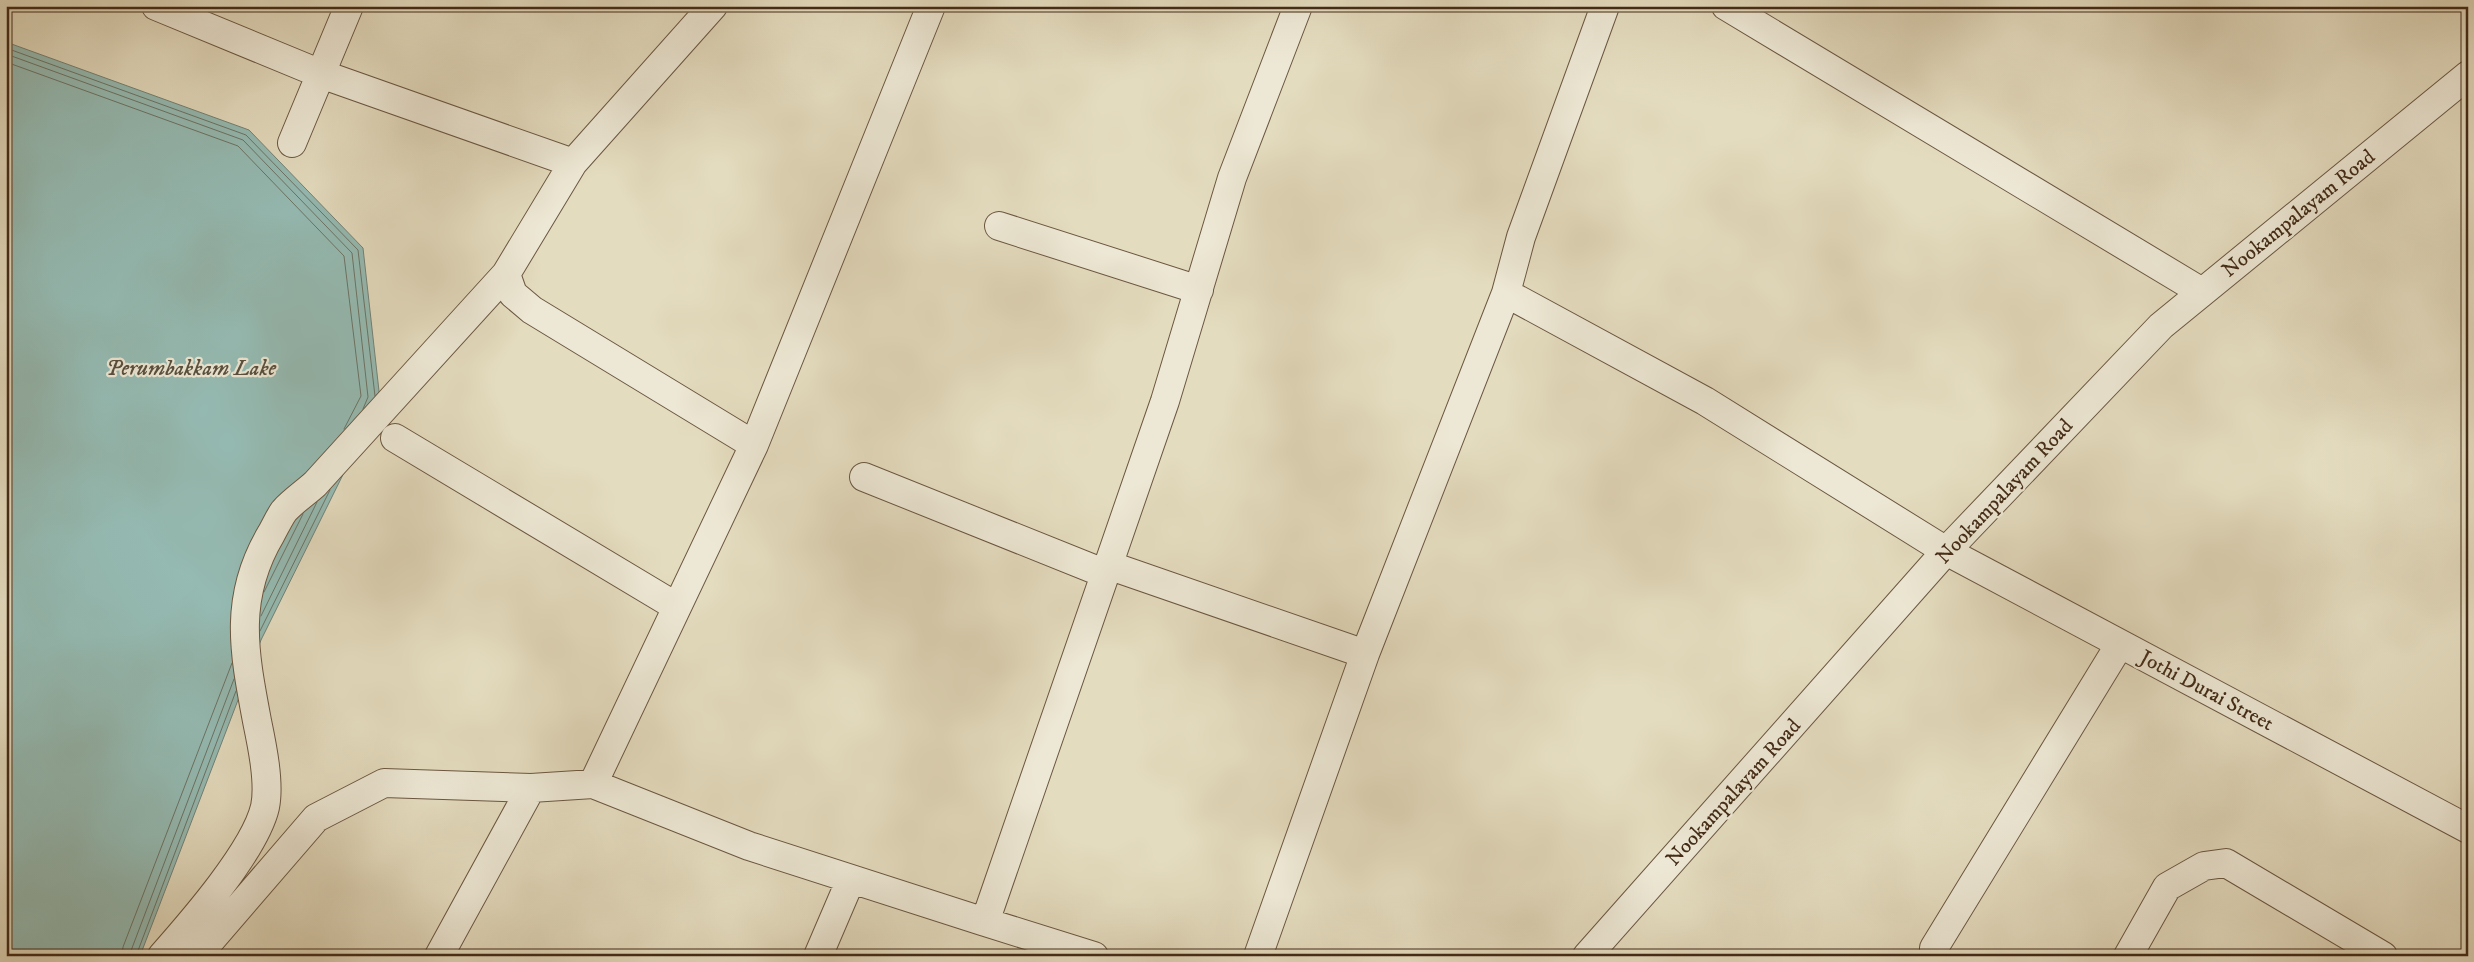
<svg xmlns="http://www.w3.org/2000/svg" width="2474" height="962" font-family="'IM FELL DW Pica',serif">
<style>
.water{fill:#95bbb3;stroke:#748175}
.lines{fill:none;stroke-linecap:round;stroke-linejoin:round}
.shore{stroke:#6c7365;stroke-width:1}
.minor-casing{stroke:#6b5741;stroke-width:30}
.minor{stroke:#ede8d5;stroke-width:28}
.labels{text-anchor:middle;stroke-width:4.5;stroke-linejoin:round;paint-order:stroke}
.street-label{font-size:21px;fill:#432b17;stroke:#ede8d5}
.water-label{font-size:22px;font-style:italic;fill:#584f3e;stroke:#ede8d5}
</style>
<rect width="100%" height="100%" fill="#e4dcbf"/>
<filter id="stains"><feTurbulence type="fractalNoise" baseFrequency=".004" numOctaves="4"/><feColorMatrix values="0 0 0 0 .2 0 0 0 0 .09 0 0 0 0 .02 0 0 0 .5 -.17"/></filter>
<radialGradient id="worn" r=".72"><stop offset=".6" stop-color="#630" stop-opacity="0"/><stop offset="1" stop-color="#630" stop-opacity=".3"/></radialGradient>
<path class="water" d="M 6,42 L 249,130 L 363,248 L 380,400 L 261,640 L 140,956 L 6,956 Z"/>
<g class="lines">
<path class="shore" d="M 6,48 L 246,135 L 358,250 L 375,396
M 6,54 L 243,140 L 352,253 L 368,397 L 363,409
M 6,62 L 238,146 L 344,256 L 361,396 L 344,429
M 264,592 L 303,514
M 261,616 L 317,502
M 260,631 L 330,490
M 122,956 L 123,947 L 232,663
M 129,956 L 234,679
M 136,956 L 236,691"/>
<defs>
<path id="minor" d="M 156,6 L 321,74 L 573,163 L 506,274 L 513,294 L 532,310 L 754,445 L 593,784
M 1726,6 L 2202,292
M 292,143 L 349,6
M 573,163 L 713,6
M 999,226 L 1199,290
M 1506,293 L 1705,401 L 1946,551 L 2468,829
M 395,438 L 677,607
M 754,445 L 931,6
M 864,477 L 1106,574
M 1108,565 L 1365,654
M 1934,948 L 2120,644
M 162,956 C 192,922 255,850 265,807 C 270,783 262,745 257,721 C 244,652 233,598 271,534 C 275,527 279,518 284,511 C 293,501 305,493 315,484 L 506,274
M 197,956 L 316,818 L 384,783 L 531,788
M 439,956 L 531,788 L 593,784 L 749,846 L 985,922
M 818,956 L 851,879
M 1094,956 L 985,922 L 1165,401 L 1232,178 L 1298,6
M 1258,956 L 1365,654 L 1506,293 L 1521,237 L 1605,6
M 1587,956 L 1946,551 L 2161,326 L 2468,75
M 2128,956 L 2167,887 L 2204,866 L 2226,863 L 2383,956"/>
</defs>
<use href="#minor" class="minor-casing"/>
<use href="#minor" class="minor"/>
</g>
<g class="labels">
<g class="street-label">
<text transform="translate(2298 213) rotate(-39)" y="7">Nookampalayam Road</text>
<text transform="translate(2004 491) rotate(-47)" y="7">Nookampalayam Road</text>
<text transform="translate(2207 690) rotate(28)" y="7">Jothi Durai Street</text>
<text transform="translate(1733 792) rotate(-48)" y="7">Nookampalayam Road</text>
</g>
<g class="water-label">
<text x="191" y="375">Perumbakkam Lake</text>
</g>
</g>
<rect width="2474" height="962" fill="none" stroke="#e4dcbf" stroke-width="25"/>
<rect x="8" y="8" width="2459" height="947" fill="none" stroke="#432b17" stroke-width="2.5"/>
<rect x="12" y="12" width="2449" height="937" fill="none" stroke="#432b17"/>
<rect width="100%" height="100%" filter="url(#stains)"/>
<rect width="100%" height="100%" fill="url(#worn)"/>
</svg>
